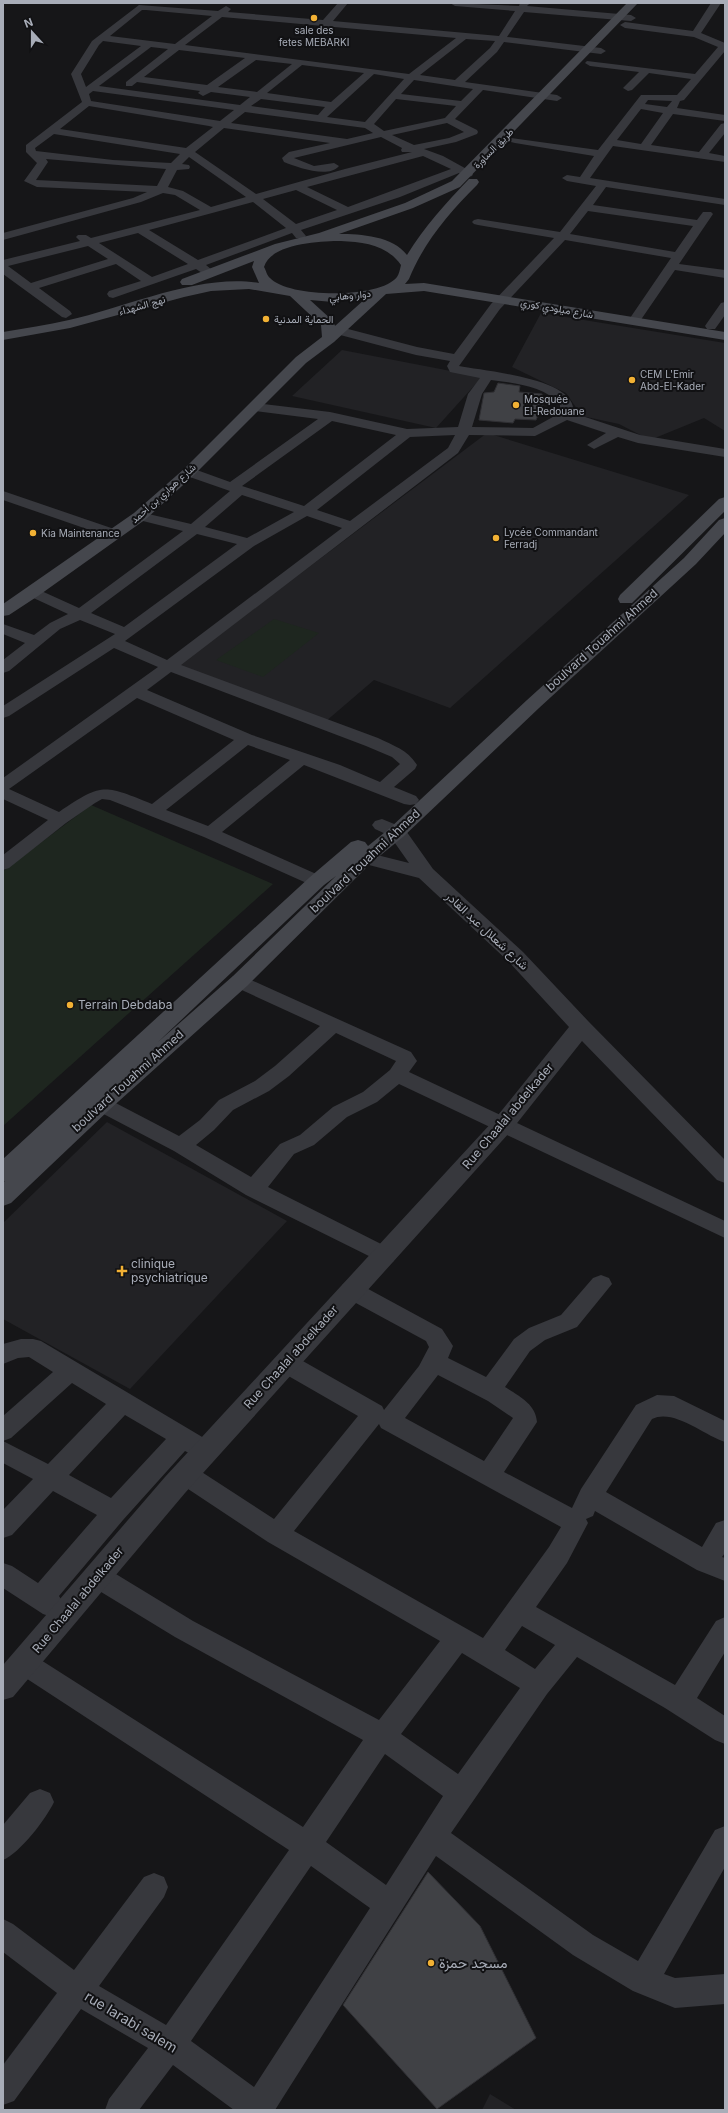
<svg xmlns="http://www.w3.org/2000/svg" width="728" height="2113" font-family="Inter,Vazirmatn,sans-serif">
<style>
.built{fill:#222225}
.green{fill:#1e261f}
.building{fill:#404145;stroke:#303034}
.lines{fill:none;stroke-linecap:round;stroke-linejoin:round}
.minor{fill:#37383d;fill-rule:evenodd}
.tertiary{fill:#37383d;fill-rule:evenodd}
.secondary{fill:#45474d;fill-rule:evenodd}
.poi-dot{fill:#f2b134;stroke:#111113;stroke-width:1.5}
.labels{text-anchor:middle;stroke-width:4;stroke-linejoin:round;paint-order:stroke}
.far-poi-label{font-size:10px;fill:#a8adb8;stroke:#111113;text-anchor:start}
.far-street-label{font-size:10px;fill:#a8adb8;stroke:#111113}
.street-label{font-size:12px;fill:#a8adb8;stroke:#111113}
.poi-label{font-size:12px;fill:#a8adb8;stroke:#111113;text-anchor:start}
.near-poi-label{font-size:14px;fill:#a8adb8;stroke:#111113;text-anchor:start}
.near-street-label{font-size:14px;fill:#a8adb8;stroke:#111113}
</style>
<rect width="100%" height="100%" fill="#161618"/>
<path class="built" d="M 541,313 L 725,343 L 725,431 L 704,418 L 650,440 L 619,424 L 582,416 L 566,393 L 512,367 Z
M 342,350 L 482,377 L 436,428 L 292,396 Z
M 487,433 L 689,495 L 450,708 L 374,680 L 325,722 L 179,665 Z
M 107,1122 L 287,1221 L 130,1389 L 3,1319 L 3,1223 Z
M 490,2094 L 516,2110 L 482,2110 Z"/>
<path class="green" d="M 274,619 L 319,633 L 263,677 L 216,660 Z
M 91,805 L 273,884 L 3,1126 L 3,871 Z"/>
<path class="building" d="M 498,383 L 520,386 L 519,392 L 542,394 L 543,410 L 540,410 L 536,420 L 515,419 L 513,423 L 479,420 L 484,393 L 494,392 Z
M 428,1872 L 480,1926 L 536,2038 L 437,2109 L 343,2005 Z"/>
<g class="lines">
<path class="minor" d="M 338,3 L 348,3 L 333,21 L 499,36 L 515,11 L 455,6 L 450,3 L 519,6 L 520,3 L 530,3 L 527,6 L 631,15 L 636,18 L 631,21 L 524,12 L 507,37 L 601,48 L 606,51 L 601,54 L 504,42 L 497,52 L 465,82 L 557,95 L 562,98 L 557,101 L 483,90 L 455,119 L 477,130 L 478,132 L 477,134 L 456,142 L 424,149 L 443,156 L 472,172 L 473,174 L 472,176 L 468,177 L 459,173 L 400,197 L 301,230 L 306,236 L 304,238 L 296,238 L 292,233 L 206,265 L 212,270 L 210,273 L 202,273 L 196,269 L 113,298 L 109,297 L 107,294 L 109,291 L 141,281 L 116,264 L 39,288 L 70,311 L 72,314 L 66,318 L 62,317 L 3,274 L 3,260 L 80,241 L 76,237 L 78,235 L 86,235 L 91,238 L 200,210 L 175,195 L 163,193 L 141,202 L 3,240 L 3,233 L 133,198 L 147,192 L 37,187 L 24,181 L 37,163 L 26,152 L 26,145 L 82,102 L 71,74 L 92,41 L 139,5 L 218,11 L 226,6 L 231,9 L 228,12 L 323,20 ZM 142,10 L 146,10 L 212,16 L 175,44 L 110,36 ZM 222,17 L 456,38 L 409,74 L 185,45 ZM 466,39 L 495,41 L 490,48 L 455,80 L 420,75 ZM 103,41 L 141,46 L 86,87 L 81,74 L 99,45 ZM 151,47 L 168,49 L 126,82 L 126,86 L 132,86 L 137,82 L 200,91 L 198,93 L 203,96 L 211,92 L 250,97 L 240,105 L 99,86 ZM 179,50 L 245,58 L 207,85 L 144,77 ZM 256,60 L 292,64 L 257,92 L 218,87 ZM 302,65 L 364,73 L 331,102 L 267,93 ZM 374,74 L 404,79 L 365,122 L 327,117 ZM 414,80 L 473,89 L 461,101 L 401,94 ZM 93,91 L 234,110 L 220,121 L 91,101 L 89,94 ZM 261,99 L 325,107 L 318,115 L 251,106 ZM 396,99 L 456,106 L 445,118 L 384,131 L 374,124 ZM 89,106 L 209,126 L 213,127 L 186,148 L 60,129 ZM 245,112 L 365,128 L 373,133 L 347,139 L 231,123 ZM 447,123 L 464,132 L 449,138 L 414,145 L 392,135 ZM 224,128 L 330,143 L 289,152 L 282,158 L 284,162 C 297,167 328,179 339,166 L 334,163 L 314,166 L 294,158 L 381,137 L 402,148 L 401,150 L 402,152 L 412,152 L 345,169 L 256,194 L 195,152 ZM 54,134 L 180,154 L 171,163 L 113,160 L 36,151 L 35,148 ZM 423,156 L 451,169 L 348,207 L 307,187 ZM 189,157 L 246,197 L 211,207 L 183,191 L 168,187 L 177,170 L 189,169 L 190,167 L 189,165 L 182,164 ZM 46,159 L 166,169 L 157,186 L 36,180 L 48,162 ZM 296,190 L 337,210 L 296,224 L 263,199 ZM 253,202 L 286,228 L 198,260 L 149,230 ZM 138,233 L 188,264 L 152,277 L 99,243 ZM 88,246 L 108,259 L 31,283 L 8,266 Z
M 711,3 L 721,3 L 701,33 L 725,43 L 725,51 L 684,100 L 680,101 L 677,108 L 725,115 L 725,121 L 673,114 L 651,145 L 699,152 L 721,124 L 725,123 L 725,133 L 709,153 L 725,156 L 725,162 L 613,146 L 590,178 L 725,199 L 725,205 L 606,187 L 593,205 L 697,220 L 703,212 L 711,212 L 713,214 L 679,264 L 725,270 L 725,278 L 675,270 L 638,324 L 634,325 L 628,321 L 671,258 L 565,240 L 500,309 L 459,366 C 483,371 579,378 573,413 L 640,435 L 725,449 L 725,457 L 638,443 L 618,437 L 594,449 L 587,445 L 606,433 L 567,420 L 535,436 L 469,435 L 458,453 L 181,665 L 378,738 C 394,746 408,750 417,765 L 415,769 L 394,787 L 416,796 L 419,800 L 416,804 L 410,805 L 404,804 L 304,765 L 222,832 L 323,877 L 326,881 L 323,885 L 317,887 L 311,885 L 204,837 L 110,800 L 102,799 L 95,803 L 66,823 L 9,868 L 3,870 L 3,855 L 48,820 L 3,799 L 3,778 L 158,667 L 114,648 L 9,716 L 3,718 L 3,706 L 115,634 L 80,620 L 60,629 L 9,671 L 3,673 L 3,660 L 25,643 L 3,634 L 3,624 L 34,635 L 50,623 L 68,614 L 27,595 L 24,592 L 27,589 L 37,589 L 79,608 L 183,531 L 135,519 L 133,516 L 135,513 L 140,512 L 191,524 L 230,491 L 184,475 L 182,472 L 184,469 L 194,469 L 230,482 L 318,419 L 255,411 L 248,407 L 250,404 L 255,403 L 330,412 L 407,429 L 458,427 L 468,394 L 480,378 L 450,372 L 447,366 L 450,361 L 416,355 L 325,331 L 323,328 L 329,324 L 417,347 L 454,354 L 491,304 L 554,238 L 478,225 L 474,224 L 472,222 L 474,220 L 478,219 L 560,232 L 596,186 L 567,181 L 562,178 L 567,175 L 580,177 L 594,156 L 515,143 L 511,142 L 510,140 L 511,138 L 598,150 L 641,95 L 677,95 L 691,79 L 649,73 L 632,90 L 628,91 L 623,88 L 639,72 L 590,66 L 585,63 L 587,61 L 695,74 L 718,47 L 694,37 L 625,28 L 620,25 L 625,22 L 693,31 ZM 648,100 L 672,101 L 667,107 L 645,104 ZM 641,109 L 663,113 L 641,144 L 617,140 ZM 588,211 L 693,226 L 675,252 L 570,234 ZM 491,380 C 514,383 544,386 560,404 L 560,413 L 533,428 L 472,427 L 482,394 ZM 332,421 L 396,435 L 304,506 L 242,486 ZM 455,435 L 448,448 L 350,521 L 317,510 L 410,437 ZM 242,495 L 294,512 L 247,538 L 205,527 ZM 307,516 L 342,528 L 167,660 L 125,641 L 254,546 ZM 197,534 L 237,544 L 124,627 L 91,613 ZM 171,672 L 366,746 L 392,757 L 400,764 L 380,782 L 340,765 L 252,735 L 147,690 ZM 137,698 L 234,740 L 152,804 C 104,785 103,782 59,812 L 9,789 ZM 248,745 L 290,760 L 208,826 L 166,810 Z
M 725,302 L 725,315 L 715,329 L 707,329 L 705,326 L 707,323 L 721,303 Z
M 3,491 L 120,531 L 122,534 L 120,537 L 110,537 L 3,500 Z
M 240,975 L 411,1052 L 417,1061 L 409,1072 L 725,1221 L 725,1238 L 399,1084 L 377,1102 L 347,1117 L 314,1145 L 294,1154 L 268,1187 L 393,1250 L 396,1256 L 393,1262 L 385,1264 L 246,1195 L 174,1151 L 94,1109 L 91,1104 L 94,1099 L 101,1097 L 108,1099 L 179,1136 L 200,1120 L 219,1100 L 255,1081 L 275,1066 L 320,1026 L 233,986 L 230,981 L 233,976 ZM 336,1033 L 396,1061 L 390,1070 L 363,1092 L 333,1107 L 300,1135 L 280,1144 L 251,1177 L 196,1145 L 214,1130 L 233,1110 L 269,1091 L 289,1076 Z
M 601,1275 L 609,1278 L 612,1284 L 577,1327 L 545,1340 L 530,1351 L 505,1387 C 519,1396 536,1404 537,1422 L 504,1472 L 572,1508 L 581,1489 L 636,1405 L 657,1395 L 674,1396 L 725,1421 L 725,1442 C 704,1435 673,1408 652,1419 L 606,1492 L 702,1547 L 716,1523 L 725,1520 L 725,1553 L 722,1557 L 725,1558 L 725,1581 L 697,1570 L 595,1511 L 593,1516 L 586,1519 L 588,1523 L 567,1563 L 536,1607 L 675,1685 L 716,1621 L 725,1617 L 725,1652 L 697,1698 L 725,1716 L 725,1744 L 715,1740 L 665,1708 L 577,1657 L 547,1694 L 451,1833 L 593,1935 L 638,1961 L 715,1830 L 725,1826 L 725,1867 L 664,1974 L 675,1978 L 725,1974 L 725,2004 L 675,2008 L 633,1991 L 573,1955 L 436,1856 L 275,2110 L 234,2110 L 173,2065 L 139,2110 L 105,2110 L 109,2099 L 148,2048 L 81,2009 L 14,2101 L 3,2105 L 3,2065 L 57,1993 L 3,1952 L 3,1919 L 13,1924 L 74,1970 L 144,1877 L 154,1873 L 164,1877 L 168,1887 L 164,1897 L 99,1986 L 166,2025 L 289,1850 L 15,1671 L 11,1663 L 15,1655 L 24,1651 L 33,1655 L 303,1827 L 363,1740 L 175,1637 L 88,1584 L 84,1576 L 88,1568 L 97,1565 L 106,1568 L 193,1621 L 379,1720 L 440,1641 L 268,1542 L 176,1481 L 173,1474 L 176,1467 L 185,1464 L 194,1467 L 274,1519 L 358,1416 L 278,1370 L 274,1363 L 278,1356 L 286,1354 L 294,1356 L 382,1406 L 384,1410 L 419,1366 L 429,1347 L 426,1341 L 343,1296 L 340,1290 L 343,1284 L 351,1281 L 359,1284 L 442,1329 L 453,1346 L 448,1358 L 486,1377 L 514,1339 L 529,1328 L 561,1315 L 593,1278 ZM 438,1375 L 488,1401 L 513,1418 L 484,1461 L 405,1418 ZM 379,1424 L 381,1428 L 561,1527 L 549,1547 L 483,1638 L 294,1531 ZM 522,1626 L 555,1645 L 535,1669 L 505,1650 ZM 462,1653 L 520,1688 L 458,1774 L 401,1734 ZM 385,1754 L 443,1796 L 386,1885 L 326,1842 ZM 311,1866 L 370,1908 L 254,2087 L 191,2041 Z
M 21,1339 L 33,1339 L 41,1341 L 214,1444 L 217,1451 L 214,1458 L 205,1461 L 185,1451 L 123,1520 L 59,1596 L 65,1606 L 61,1614 L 52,1617 L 43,1614 L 3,1588 L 3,1563 L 12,1566 L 38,1583 L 97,1515 L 53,1491 L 12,1535 L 3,1538 L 3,1510 L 33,1479 L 3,1463 L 3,1441 L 48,1464 L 106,1404 L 72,1383 L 11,1438 L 3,1441 L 3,1416 L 53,1372 L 29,1357 L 18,1358 L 3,1364 L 3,1344 ZM 125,1415 L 166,1439 L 111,1498 L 69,1475 Z
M 40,1789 L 50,1793 L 54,1802 C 46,1819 20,1853 3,1860 L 3,1825 L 30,1793 Z"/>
<path class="tertiary" d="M 382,819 L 404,828 L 433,869 L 523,952 L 589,1022 L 725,1160 L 725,1183 L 717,1180 L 582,1041 L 510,1132 L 185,1493 L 13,1697 L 3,1700 L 3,1665 L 165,1477 L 494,1120 L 569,1027 L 509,962 L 419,878 L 342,858 L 339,854 L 342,850 L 349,848 L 409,863 L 390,836 L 375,829 L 372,825 L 375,821 Z"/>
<path class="secondary" d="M 627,3 L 638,3 L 460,187 L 413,208 L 339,234 C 361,234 393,236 407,255 C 424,227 446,203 469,179 L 477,179 L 479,182 L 477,185 C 449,213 424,242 409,279 L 405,284 L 424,283 L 725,332 L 725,340 L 424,291 L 386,294 L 334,342 L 306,363 L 194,475 L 146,519 L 38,596 L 9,615 L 3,616 L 3,604 L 134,513 L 184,469 L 296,357 L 322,337 L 321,325 L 290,296 L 249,289 L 211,291 L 184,297 L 70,328 L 3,340 L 3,332 C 25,328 47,325 69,320 C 126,307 201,273 259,283 L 252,267 L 254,261 L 192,285 L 182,285 L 180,282 L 182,279 L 275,244 L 319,233 L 405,203 L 452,181 ZM 341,241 C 364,242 387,245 401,265 C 400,269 399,274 397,277 C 380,299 288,298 270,278 C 267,276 266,270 264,267 C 271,243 321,241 341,241 ZM 365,299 L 335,326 L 333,321 L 310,300 L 333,302 Z
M 725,497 L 725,511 L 632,603 L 620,603 L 618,599 L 620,595 L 719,499 Z
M 725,518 L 725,533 L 696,564 L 539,708 L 404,836 L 371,863 L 247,986 L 109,1110 L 11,1203 L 3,1206 L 3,1183 L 5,1181 L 3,1182 L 3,1159 L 310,877 L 351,842 L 358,840 L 365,842 L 368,846 L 390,828 L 527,700 L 684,558 L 719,520 ZM 336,876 L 233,976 L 158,1042 L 324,885 Z"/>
</g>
<g class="poi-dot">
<circle cx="314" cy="18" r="4"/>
<circle cx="266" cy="319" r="4"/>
<circle cx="632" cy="380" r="4"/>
<circle cx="516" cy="405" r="4"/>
<circle cx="33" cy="533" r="4"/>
<circle cx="496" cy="538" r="4"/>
<circle cx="70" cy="1005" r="4"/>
<path d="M120 1265h4v4h4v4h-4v4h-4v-4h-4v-4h4z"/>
<circle cx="431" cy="1963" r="4"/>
</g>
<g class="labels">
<g class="far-poi-label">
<text x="314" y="34" text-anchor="middle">sale des<tspan x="314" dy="12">fetes MEBARKI</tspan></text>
<text x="274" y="323">الحماية المدنية</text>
<text x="640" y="378">CEM L'Emir<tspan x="640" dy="12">Abd-El-Kader</tspan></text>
<text x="524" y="403">Mosquée<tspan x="524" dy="12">El-Redouane</tspan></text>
<text x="504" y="536">Lycée Commandant<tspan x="504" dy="12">Ferradj</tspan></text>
<text x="41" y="537">Kia Maintenance</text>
</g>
<g class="far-street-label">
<text transform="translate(493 148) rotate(-45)" y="4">طريق الساورة</text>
<text transform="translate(350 295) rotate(-6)" y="4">دوار وهابي</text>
<text transform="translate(142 305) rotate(-16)" y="4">نهج الشهداء</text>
<text transform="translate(557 308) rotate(10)" y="4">شارع ميلودي كوري</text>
<text transform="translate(163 493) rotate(-42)" y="4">شارع هواري بن أحمد</text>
</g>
<g class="street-label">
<text transform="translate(602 640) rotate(-42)" y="4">boulvard Touahmi Ahmed</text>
<text transform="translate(365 861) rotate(-43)" y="4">boulvard Touahmi Ahmed</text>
<text transform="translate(487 931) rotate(43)" y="4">شارع شعلال عبد القادر</text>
<text transform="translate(128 1081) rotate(-42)" y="4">boulvard Touahmi Ahmed</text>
<text transform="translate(508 1116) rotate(-50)" y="4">Rue Chaalal abdelkader</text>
<text transform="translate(291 1357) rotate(-48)" y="4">Rue Chaalal abdelkader</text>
<text transform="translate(78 1600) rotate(-50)" y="4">Rue Chaalal abdelkader</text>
</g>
<g class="poi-label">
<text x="78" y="1009">Terrain Debdaba</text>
<text x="131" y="1268">clinique<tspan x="131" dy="14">psychiatrique</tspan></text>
</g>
<g class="near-poi-label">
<text x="439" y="1968">مسجد حمزة</text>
</g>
<g class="near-street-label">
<text transform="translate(131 2022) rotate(31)" y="5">rue larabi salem</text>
</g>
</g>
<rect width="728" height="2113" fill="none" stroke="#a8adb8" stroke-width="8"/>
<g transform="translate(32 32) rotate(339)" stroke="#111113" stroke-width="3" paint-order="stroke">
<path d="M0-3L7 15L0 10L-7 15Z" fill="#a8adb8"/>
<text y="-6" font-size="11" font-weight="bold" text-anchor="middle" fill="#a8adb8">N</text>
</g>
</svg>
